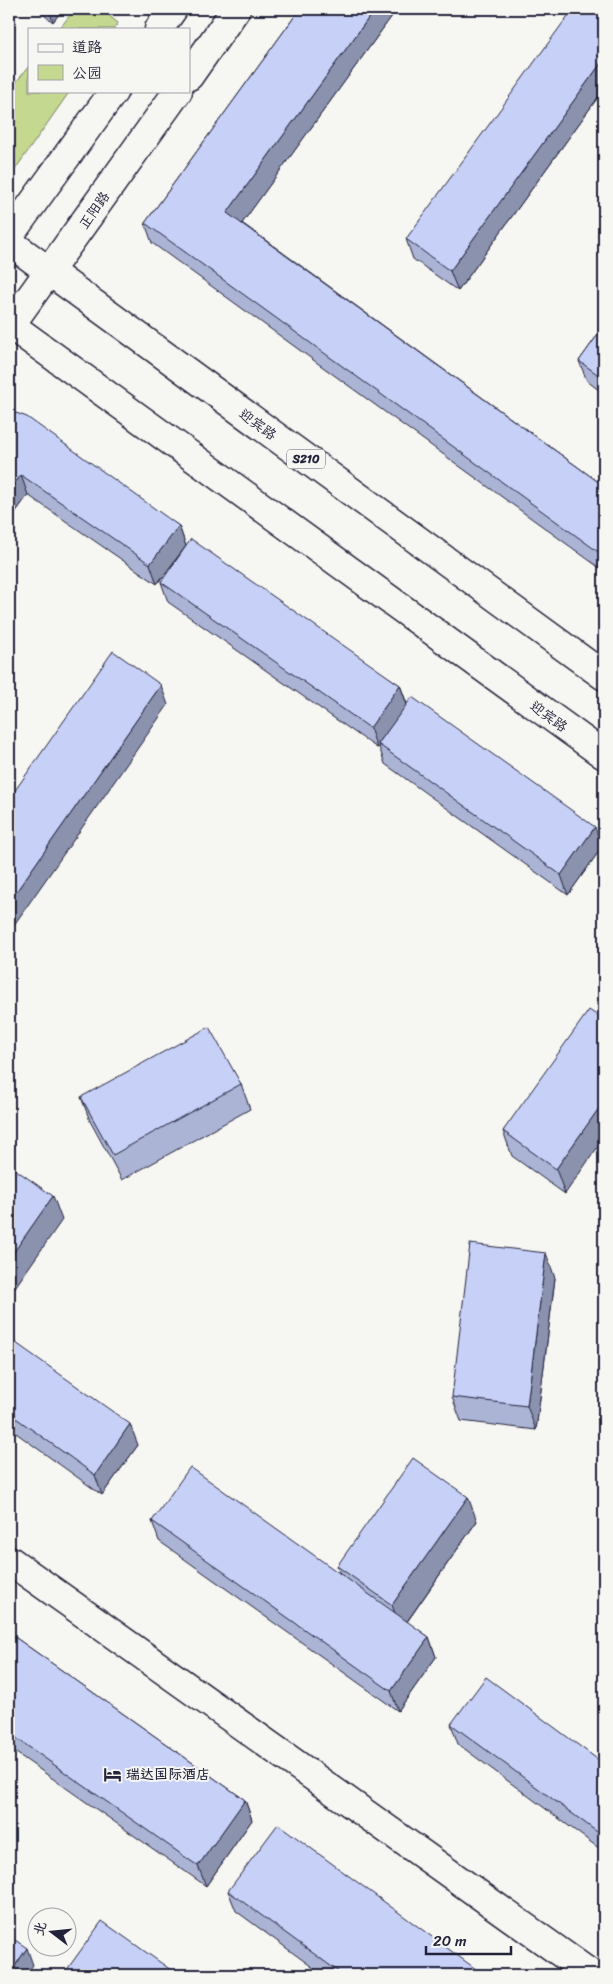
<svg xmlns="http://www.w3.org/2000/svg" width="613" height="1984" font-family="Sriracha,'LXGW WenKai TC',sans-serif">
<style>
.green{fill:#c4d98f;stroke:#737e65}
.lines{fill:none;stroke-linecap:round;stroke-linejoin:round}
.minor-casing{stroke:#22223b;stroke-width:31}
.major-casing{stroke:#22223b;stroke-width:31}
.minor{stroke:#f6f6f2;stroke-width:28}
.major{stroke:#f6f6f2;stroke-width:28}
.wall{fill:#abb4d5;stroke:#22223b}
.shaded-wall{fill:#8b92ae;stroke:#22223b}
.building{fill:#c7d1f8;stroke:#22223b}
.labels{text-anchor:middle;stroke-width:4;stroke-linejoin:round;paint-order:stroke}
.shield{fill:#f6f6f2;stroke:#626272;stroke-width:1}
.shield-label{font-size:12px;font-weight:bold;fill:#22223b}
.street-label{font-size:14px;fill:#22223b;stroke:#f6f6f2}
.poi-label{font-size:14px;font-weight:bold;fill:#22223b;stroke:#f6f6f2;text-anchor:start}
</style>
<rect width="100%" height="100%" fill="#f6f6f2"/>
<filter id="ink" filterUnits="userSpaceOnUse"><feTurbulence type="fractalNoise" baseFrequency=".02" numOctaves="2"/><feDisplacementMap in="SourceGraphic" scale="10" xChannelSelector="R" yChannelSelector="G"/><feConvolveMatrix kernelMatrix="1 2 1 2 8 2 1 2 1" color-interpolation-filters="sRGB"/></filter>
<g filter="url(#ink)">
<path class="green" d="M 75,9 L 101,9 L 118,23 L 114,29 L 59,29 Z
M 29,66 L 29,91 L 70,91 L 9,178 L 9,91 Z"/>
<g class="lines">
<defs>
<path id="minor" d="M 9,1560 L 592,1975"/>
<path id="major" d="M 159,29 L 173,9
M 189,76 L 236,9
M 9,236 L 114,91
M 9,242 L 604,676
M 9,324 L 604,755
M 9,327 L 178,91"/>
</defs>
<use href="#minor" class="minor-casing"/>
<use href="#major" class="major-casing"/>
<use href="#minor" class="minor"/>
<use href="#major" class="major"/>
</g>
<path class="wall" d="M 36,9 L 63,9 L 53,22 Z
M 300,9 L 397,9 L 242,223 L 604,486 L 604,571 L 152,243 L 145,223 Z
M 604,9 L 604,89 L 458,291 L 413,259 L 406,239 Z
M 604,326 L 604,394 L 587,381 L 579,361 Z
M 9,417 L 179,526 L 186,546 L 400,685 L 407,704 L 602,847 L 568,895 L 385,764 L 379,747 L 377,748 L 168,602 L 161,582 L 184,549 L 157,584 L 28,495 L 9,521 Z
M 604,1020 L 565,1194 L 512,1156 L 503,1131 Z
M 241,1084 L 250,1109 L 122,1180 L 90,1121 L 81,1097 Z
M 555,1278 L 536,1430 L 461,1421 L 452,1397 Z
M 9,1338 L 138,1445 L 102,1495 L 9,1428 Z
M 152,1521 L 340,1574 L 337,1566 L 477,1521 L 407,1622 L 429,1637 L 436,1657 L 398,1711 L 159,1541 Z
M 9,1633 L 245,1800 L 252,1820 L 206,1886 L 9,1748 Z
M 451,1724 L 604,1764 L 604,1852 L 458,1744 Z
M 228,1891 L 484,1975 L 323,1975 L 236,1911 Z"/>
<path class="shaded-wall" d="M 50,9 L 63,9 L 53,22 L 49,10 Z
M 375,9 L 397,9 L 235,233 L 227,213 Z
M 604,59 L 604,89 L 458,291 L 450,271 Z
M 21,475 L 28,495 L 9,521 L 9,491 Z
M 179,526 L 186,546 L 157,584 L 150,564 Z
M 161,685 L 168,705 L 9,932 L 9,902 Z
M 400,685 L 407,705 L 378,744 L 379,747 L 377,748 L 370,728 Z
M 595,827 L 602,847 L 568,895 L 561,875 Z
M 604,1101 L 604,1138 L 565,1194 L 556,1169 Z
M 53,1196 L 62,1220 L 9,1296 L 9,1259 Z
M 546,1253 L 555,1278 L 536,1430 L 527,1406 Z
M 130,1424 L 138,1445 L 102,1495 L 95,1475 Z
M 468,1497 L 477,1521 L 401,1630 L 392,1605 Z
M 429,1637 L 436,1657 L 398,1711 L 391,1691 Z
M 245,1800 L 252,1820 L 206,1886 L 198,1866 Z
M 27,1948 L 33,1965 L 26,1975 L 9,1975 Z"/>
<path class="building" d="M 300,9 L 375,9 L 227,213 L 604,486 L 604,556 L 145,223 Z
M 573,9 L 604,9 L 604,59 L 450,271 L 406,239 Z
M 604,326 L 604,379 L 579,361 Z
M 16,413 L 27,417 L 179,526 L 150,564 L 21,475 L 9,491 L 9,417 Z
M 191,539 L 400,685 L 370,728 L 161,582 Z
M 113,651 L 161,685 L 9,902 L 9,799 Z
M 412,697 L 595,827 L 561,875 L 378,744 Z
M 589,1010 L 604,1020 L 604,1101 L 556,1169 L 503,1131 Z
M 209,1027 L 241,1084 L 113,1155 L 81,1097 Z
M 9,1165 L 53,1196 L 9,1259 Z
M 470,1244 L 546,1253 L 527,1406 L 452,1397 Z
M 9,1338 L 130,1424 L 95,1475 L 9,1413 Z
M 413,1458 L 468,1497 L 392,1605 L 337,1566 Z
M 190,1467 L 429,1637 L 391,1691 L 152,1521 Z
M 9,1633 L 245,1800 L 198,1866 L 9,1733 Z
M 486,1677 L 604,1764 L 604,1837 L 451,1724 Z
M 278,1824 L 484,1975 L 343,1975 L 228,1891 Z
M 102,1921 L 178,1975 L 63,1975 Z
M 9,1936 L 27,1948 L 9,1975 Z"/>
</g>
<defs>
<symbol id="hotel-bare" viewBox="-9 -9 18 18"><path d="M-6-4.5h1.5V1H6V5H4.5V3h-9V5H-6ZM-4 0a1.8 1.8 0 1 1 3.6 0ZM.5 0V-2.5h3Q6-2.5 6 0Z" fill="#22223b" stroke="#f6f6f2" stroke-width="2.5" paint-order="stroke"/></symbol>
</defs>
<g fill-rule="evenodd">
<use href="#hotel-bare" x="100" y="1762" width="25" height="25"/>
</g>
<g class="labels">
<rect class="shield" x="287" y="449.5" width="38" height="19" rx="4"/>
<g class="shield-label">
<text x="306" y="463">S210</text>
</g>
<g class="street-label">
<text transform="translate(94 210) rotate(-55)" y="5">正阳路</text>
<text transform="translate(258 424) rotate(36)" y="5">迎宾路</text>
<text transform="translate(549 716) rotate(36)" y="5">迎宾路</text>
</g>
<g class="poi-label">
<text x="126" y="1779">瑞达国际酒店</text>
</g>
</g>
<rect width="613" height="1984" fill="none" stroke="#f6f6f2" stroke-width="30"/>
<rect x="15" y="15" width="583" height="1954" fill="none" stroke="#22223b" stroke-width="2" filter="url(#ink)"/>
<rect x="28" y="28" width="162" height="65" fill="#f6f6f2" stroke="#a1a1a9"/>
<rect x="38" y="44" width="25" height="8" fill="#f6f6f2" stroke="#a1a1a9"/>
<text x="72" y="52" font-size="15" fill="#22223b">道路</text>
<rect x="38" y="65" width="25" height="15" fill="#c4d98f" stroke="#a1a1a9"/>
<text x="72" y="78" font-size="15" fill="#22223b">公园</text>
<g transform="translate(52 1932) rotate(286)"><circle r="24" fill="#f6f6f2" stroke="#a1a1a9"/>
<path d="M0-4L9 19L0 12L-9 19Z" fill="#22223b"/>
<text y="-8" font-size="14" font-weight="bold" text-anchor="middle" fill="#22223b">北</text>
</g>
<path d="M426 1946v8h85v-8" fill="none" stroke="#22223b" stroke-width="2.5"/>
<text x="433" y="1946" font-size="15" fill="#22223b" stroke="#f6f6f2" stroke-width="4" paint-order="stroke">20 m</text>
</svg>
